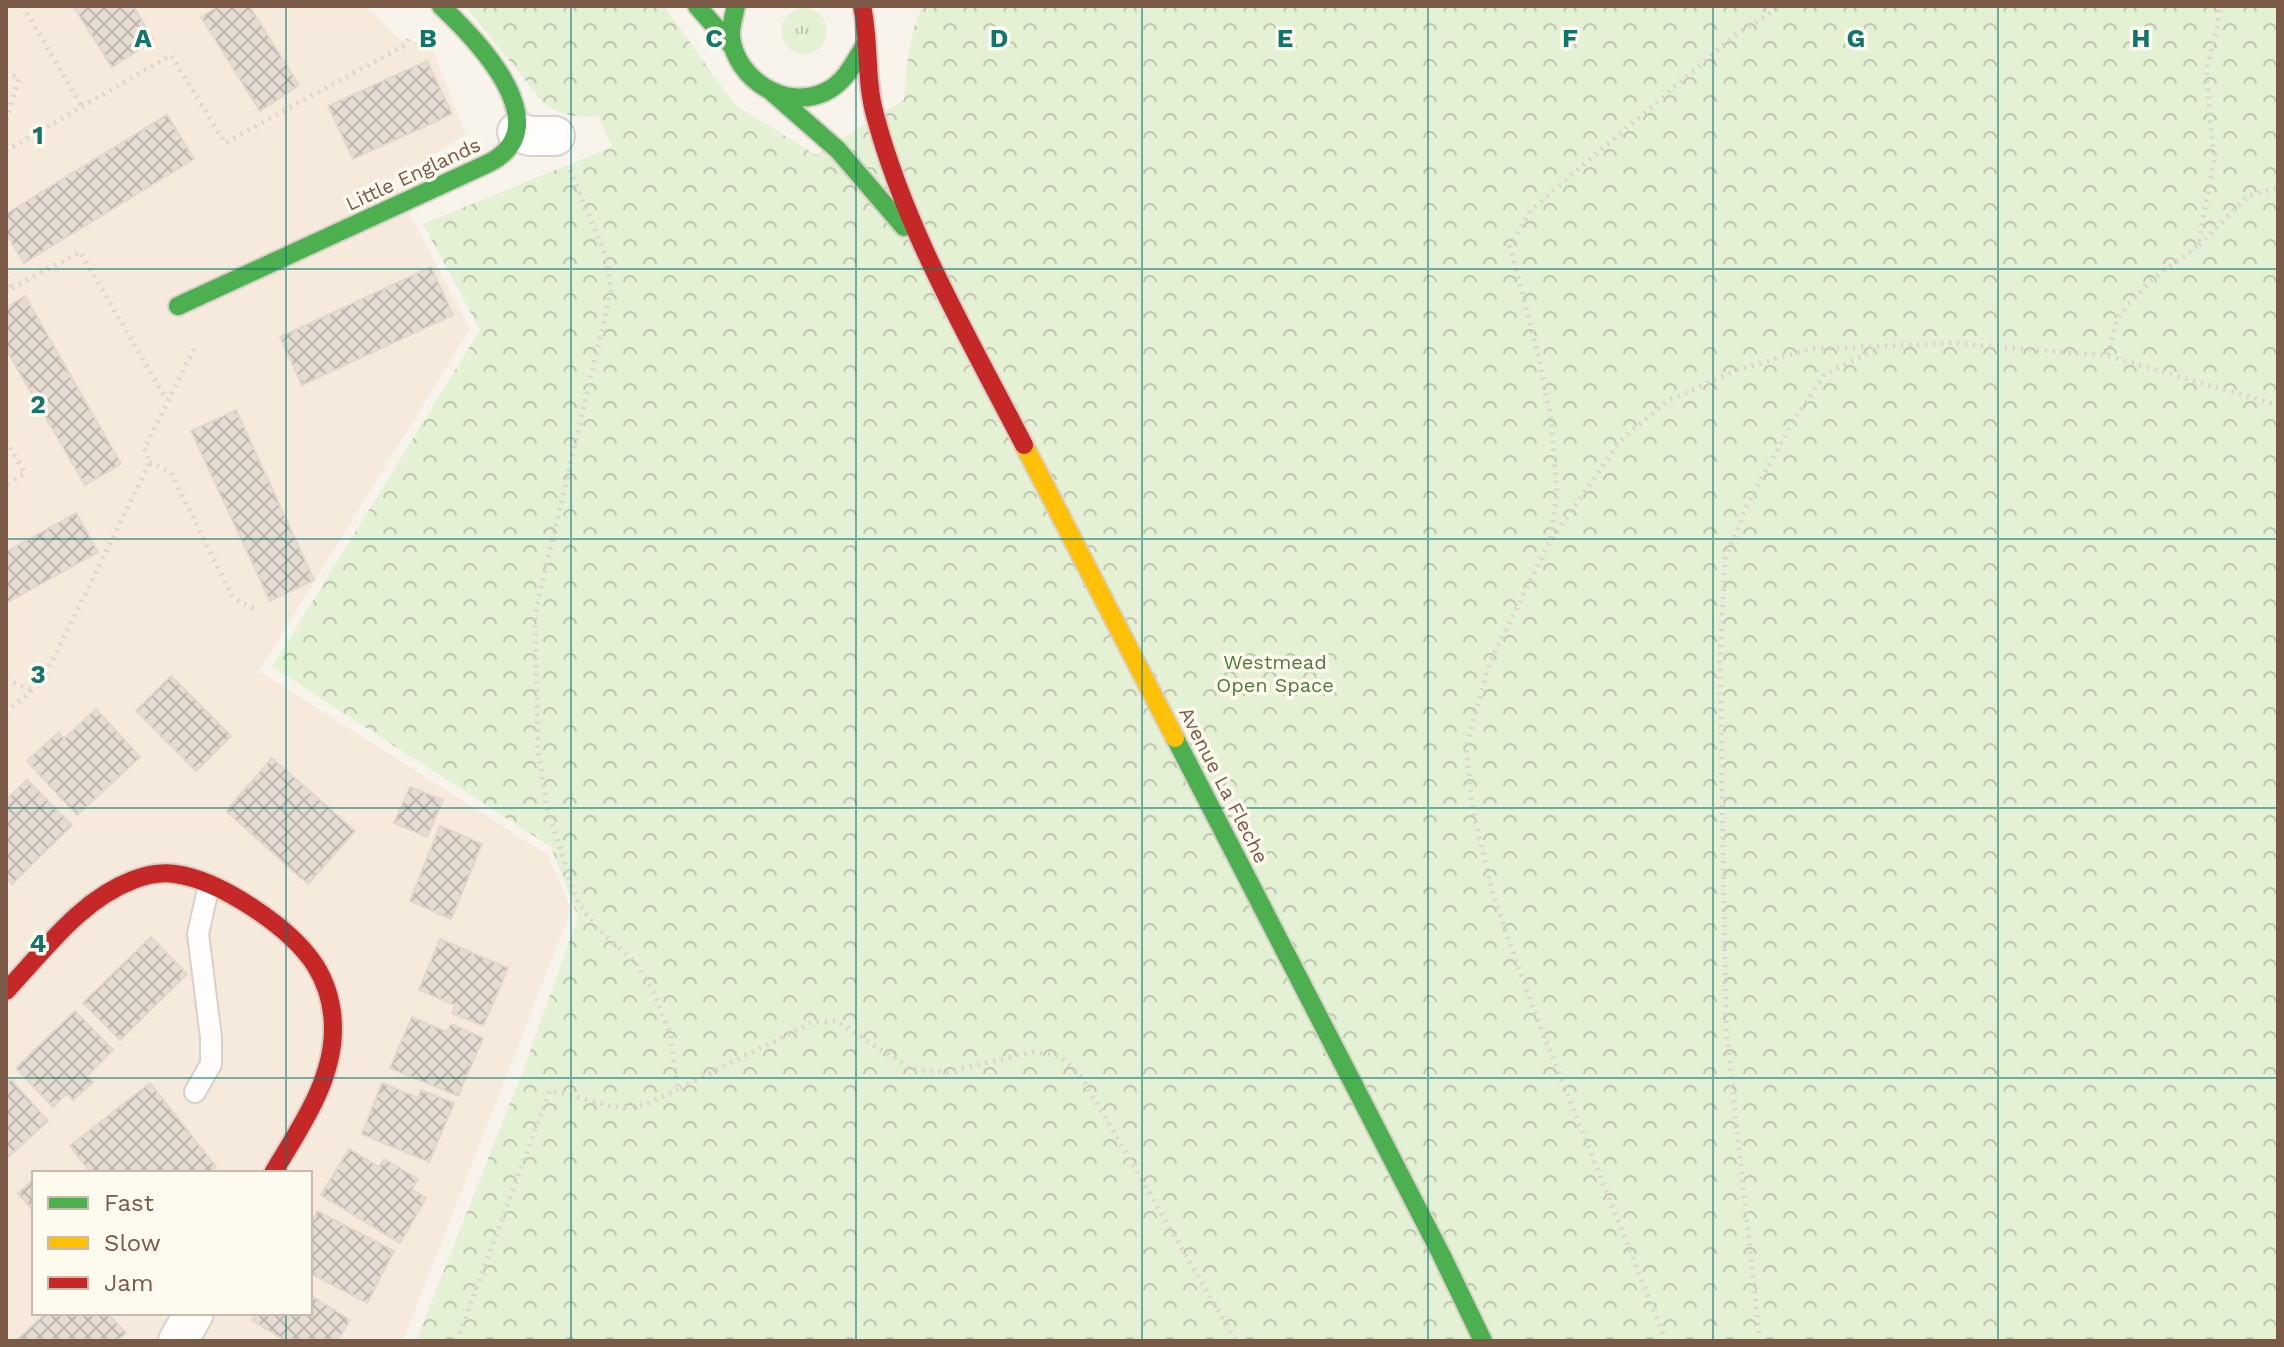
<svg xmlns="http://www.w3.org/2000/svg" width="2284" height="1347" font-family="'Work Sans',sans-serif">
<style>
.residential{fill:#f5eadb;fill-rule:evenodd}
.grass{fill:url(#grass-tufts)}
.forest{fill:url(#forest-crowns)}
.building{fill:url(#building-cross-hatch);stroke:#e2d7cd;stroke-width:2}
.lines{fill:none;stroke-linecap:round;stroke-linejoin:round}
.lane-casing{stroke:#d8d1ca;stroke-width:24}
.street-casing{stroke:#d8d1ca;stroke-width:42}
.fast-casing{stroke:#d8d0c7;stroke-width:22}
.slow-casing{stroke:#d8d0c7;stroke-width:22}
.jam-casing{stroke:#d8d0c7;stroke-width:22}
.path{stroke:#dcd3cd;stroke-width:5;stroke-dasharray:2 6;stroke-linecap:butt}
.lane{stroke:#fefdfc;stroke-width:20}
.street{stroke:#fefdfc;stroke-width:38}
.fast{stroke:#4caf50;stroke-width:18}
.slow{stroke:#ffc107;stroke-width:18}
.jam{stroke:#c62828;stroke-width:18}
.grid{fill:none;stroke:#0f766e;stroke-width:2;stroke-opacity:0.55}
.labels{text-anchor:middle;stroke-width:7;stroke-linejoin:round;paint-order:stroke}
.street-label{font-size:20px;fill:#7b5b47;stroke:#fff9ee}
.park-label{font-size:20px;fill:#4d7c3c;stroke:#fff9ee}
.grid-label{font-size:26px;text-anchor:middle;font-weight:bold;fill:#0f766e;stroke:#fff9ee;stroke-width:7;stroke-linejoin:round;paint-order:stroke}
</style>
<defs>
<pattern id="grass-tufts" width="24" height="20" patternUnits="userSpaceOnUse" patternTransform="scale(2)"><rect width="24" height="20" fill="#e4f1d5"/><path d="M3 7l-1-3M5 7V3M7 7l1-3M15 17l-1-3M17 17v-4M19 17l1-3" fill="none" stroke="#bec6af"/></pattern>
<pattern id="forest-crowns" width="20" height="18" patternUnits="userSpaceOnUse" patternTransform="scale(2)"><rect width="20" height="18" fill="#e4f1d5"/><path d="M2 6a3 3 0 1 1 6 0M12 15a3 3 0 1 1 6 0" fill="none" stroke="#bec6af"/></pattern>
<pattern id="building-cross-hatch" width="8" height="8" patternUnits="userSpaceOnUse" patternTransform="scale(2)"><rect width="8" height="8" fill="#e5dcd3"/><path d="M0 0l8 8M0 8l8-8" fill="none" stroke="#bfb5ad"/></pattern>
</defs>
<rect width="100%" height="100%" fill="#f8f4ec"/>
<path class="residential" d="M 6,6 L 366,6 L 399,39 L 431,44 L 466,135 L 392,180 L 470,329 L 259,671 L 548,855 L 571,910 L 403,1341 L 6,1341 ZM 34,1173 L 310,1173 L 310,1313 L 34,1313 Z"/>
<path class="grass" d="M781 31a23 23 0 1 1 46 0a23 23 0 1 1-46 0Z"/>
<path class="forest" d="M 465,6 L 664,6 L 734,104 L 816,155 L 904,100 C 906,67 909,36 922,6 L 2278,6 L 2278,1341 L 416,1341 L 522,1073 L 578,917 L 551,847 L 272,667 L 480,330 L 423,224 L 612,147 L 598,116 C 578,119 564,115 546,106 Z"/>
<path class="building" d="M 73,6 L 133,6 L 154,40 L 112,67 Z
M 219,6 L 249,6 L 299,85 L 260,111 L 201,17 Z
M 427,61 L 452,114 L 353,159 L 328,106 Z
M 167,115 L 194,159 L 24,263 L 6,233 L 6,214 Z
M 431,267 L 453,315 L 302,385 L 280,337 Z
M 25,296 L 121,464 L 85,485 L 6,349 L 6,308 Z
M 236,410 L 314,580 L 270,601 L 191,431 Z
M 76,513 L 98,552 L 6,603 L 6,552 Z
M 171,676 L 231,736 L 196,771 L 136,711 Z
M 96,709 L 140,757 L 77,815 L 27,761 L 59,732 L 64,739 Z
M 272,758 L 355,831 L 308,884 L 226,811 Z
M 27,780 L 72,825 L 12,884 L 6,877 L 6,800 Z
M 410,787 L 443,800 L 427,837 L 394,823 Z
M 440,826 L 482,844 L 451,919 L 410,901 Z
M 151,937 L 187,974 L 120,1040 L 83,1003 Z
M 440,939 L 508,968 L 483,1026 L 452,1013 L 455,1005 L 419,990 Z
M 75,1011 L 113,1050 L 87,1076 L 93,1082 L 73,1100 L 67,1093 L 53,1107 L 16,1068 Z
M 412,1017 L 447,1032 L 451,1024 L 483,1038 L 458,1096 L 390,1068 Z
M 11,1080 L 48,1121 L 6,1159 L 6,1084 Z
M 150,1083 L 216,1167 L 208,1173 L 91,1173 L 70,1146 Z
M 382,1083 L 418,1098 L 421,1090 L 454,1103 L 429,1162 L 362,1134 Z
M 349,1149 L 379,1167 L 384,1159 L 418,1179 L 412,1189 L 426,1198 L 400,1243 L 321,1195 Z
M 34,1179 L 34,1212 L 18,1193 Z
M 317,1211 L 394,1251 L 367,1303 L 310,1273 L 310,1225 Z
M 310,1295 L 350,1320 L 337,1341 L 286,1341 L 252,1320 L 256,1313 L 310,1313 Z
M 46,1313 L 107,1313 L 126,1333 L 117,1341 L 16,1341 Z"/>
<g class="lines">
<defs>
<path id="lane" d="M 195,1092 L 211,1064 L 211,1038 L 198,934 L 209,885"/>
<path id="street" d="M 517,132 L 530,136 L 555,136
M 178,1341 L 194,1313"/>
<path id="fast" d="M 697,6 L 733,47
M 736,6 C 734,16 730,27 731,37 C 736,79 785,111 825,92 C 845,83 854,63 865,45
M 773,93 L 838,150 L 904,227
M 178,306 L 489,163 C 561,126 476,39 441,6
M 1175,738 L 1441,1254 L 1483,1341"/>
<path id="slow" d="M 1024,445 L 1175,738"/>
<path id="jam" d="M 862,6 C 870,42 865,79 875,115 C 906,232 969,338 1024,445
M 6,991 C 44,951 80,900 133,880 C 146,875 161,872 175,874 C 220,880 290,927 315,965 C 327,984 333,1007 333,1029 C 333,1082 299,1129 273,1173"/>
</defs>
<use href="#lane" class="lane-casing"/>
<use href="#street" class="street-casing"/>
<use href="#fast" class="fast-casing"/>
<use href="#slow" class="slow-casing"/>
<use href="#jam" class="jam-casing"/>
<path class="path" d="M 23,6 L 82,107
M 6,72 L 19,78 L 6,120
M 6,151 L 171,55 L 225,143 L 405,45 L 411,35
M 570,170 L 607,258 L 611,291 L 535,614 L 538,751 L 547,807 L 573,889 L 579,904 L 596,927 L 635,962 L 654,993 L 670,1033 L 678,1089 L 813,1022 L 837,1021 L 911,1069 L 948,1072 L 1033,1052 L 1060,1056 L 1082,1078 L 1236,1341
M 2199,245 L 2248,196 L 2278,188
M 6,278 L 12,288 L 6,291
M 12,288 L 80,252 L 167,400
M 2108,355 L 2118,317 L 2150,281 L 2198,246 L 2214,161 L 2206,71 L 2217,29 L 2220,6
M 6,441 L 25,473 L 6,485
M 150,462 L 171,473 L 233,598 L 258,611
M 1550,538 L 1557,493 L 1551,419 L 1539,358 L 1510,246 L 1531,210 L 1734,36 L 1781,6
M 6,680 L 32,690
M 6,712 L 42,682 L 150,462 L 144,449 L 196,345
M 457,1341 L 550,1090 L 615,1107 L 645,1105 L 678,1089
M 1666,1341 L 1533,1008 L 1493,894 L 1473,811 L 1466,748 L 1490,662 L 1549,543 L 1620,441 L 1667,401 L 1737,370 L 1810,349 L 1955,343 L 2108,356 L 2278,405
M 1760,1341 L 1726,1029 L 1720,660 L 1725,559 L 1749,501 L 1794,420 L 1825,374 L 1878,348"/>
<use href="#lane" class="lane"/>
<use href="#street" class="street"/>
<use href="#fast" class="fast"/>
<use href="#slow" class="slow"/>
<use href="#jam" class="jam"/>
</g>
<path class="grid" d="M 286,6 L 286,1173M 571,6 L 571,1341M 856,6 L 856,1341M 1142,6 L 1142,1341M 1428,6 L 1428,1341M 1713,6 L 1713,1341M 1998,6 L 1998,1341M 6,269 L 2278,269M 6,539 L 2278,539M 6,808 L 2278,808M 6,1078 L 2278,1078M 286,1313 L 286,1341"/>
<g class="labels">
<g class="street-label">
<text transform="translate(413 174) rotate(-25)" y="7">Little Englands</text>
<text transform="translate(1224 785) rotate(63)" y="7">Avenue La Fleche</text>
</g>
<g class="park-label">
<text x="1275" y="669">Westmead<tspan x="1275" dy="23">Open Space</tspan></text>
</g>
</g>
<g class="grid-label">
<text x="143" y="47">A</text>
<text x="428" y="47">B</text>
<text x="714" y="47">C</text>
<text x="999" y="47">D</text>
<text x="1285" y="47">E</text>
<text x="1570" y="47">F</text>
<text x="1856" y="47">G</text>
<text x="2141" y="47">H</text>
<text x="38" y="144">1</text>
<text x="38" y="413">2</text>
<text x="38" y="683">3</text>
<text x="38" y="952">4</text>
</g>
<rect width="2284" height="1347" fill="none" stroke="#7b5b47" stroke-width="16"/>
<rect x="32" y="1171" width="280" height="144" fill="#fff9ee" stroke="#cabaab" stroke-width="2"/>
<rect x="48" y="1197" width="40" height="12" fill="#4caf50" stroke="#cabaab" stroke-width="2"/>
<text x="104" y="1211" font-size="24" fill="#7b5b47">Fast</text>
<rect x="48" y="1237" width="40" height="12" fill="#ffc107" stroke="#cabaab" stroke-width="2"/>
<text x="104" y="1251" font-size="24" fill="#7b5b47">Slow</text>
<rect x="48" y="1277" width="40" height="12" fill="#c62828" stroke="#cabaab" stroke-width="2"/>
<text x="104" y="1291" font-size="24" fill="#7b5b47">Jam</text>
</svg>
